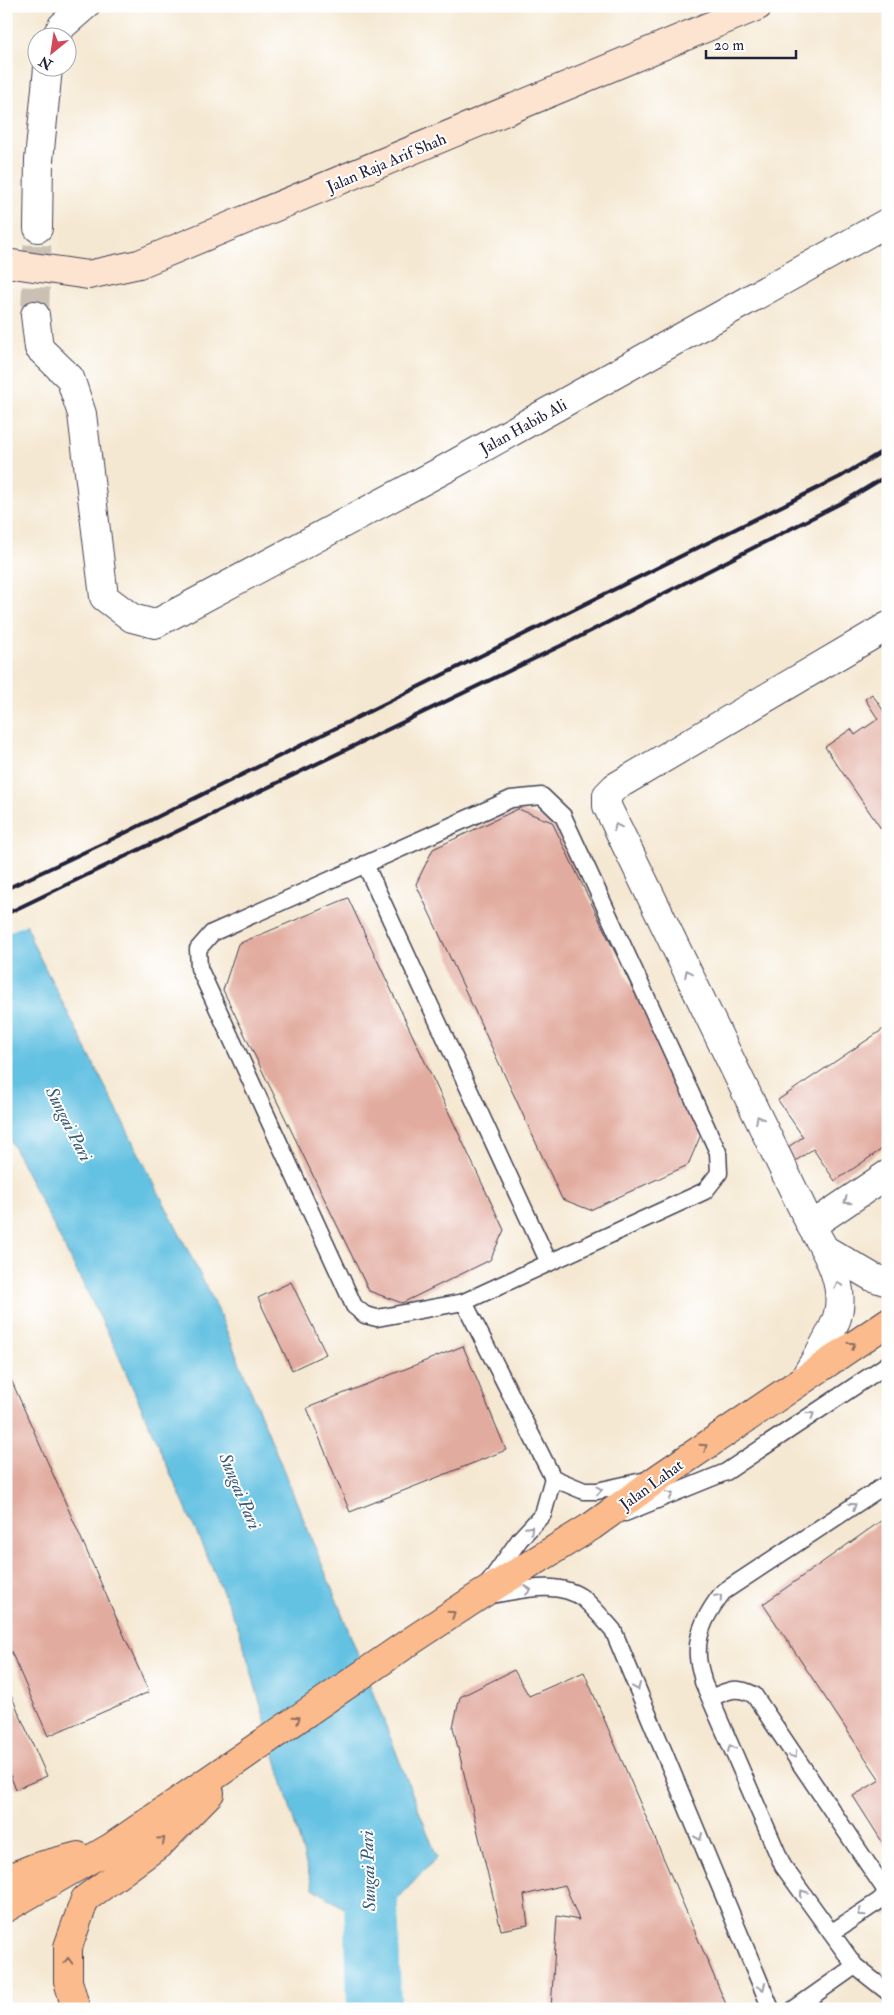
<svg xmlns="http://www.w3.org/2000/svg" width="894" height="2015" font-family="'IM FELL Double Pica',serif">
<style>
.water{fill:#64c1e2;stroke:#43728e}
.pier{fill:#f5e8d2}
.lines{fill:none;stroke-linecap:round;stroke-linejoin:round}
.river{stroke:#64c1e2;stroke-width:54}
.building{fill:#e2ab9f}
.street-tunnel{stroke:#cbc0b4;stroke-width:28;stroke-dasharray:28 14;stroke-linecap:butt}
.lane-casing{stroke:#424052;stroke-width:19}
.street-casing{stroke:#424052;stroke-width:30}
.secondary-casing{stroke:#424052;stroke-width:30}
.primary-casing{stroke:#424052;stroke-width:30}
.lane{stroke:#fff;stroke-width:16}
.street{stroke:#fff;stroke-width:28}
.secondary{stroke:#fde4d1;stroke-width:28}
.primary{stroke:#fbbb8c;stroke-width:28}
.rail{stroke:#22223b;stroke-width:4}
.oneway{stroke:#9c9ca7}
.oneway2{stroke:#8e6e64}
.labels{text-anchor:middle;stroke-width:4;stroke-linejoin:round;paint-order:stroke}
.street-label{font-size:16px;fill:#22223b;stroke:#fff}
.water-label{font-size:18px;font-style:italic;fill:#395a75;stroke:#fff}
</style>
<rect width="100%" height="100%" fill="#fff"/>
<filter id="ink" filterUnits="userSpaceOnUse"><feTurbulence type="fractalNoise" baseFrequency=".02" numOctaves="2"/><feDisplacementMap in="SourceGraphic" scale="10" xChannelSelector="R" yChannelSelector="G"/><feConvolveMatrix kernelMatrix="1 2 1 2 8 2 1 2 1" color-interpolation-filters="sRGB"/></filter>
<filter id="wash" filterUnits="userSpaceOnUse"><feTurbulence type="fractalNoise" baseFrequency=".0096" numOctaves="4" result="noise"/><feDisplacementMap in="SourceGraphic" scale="20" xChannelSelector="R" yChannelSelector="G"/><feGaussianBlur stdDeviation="1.12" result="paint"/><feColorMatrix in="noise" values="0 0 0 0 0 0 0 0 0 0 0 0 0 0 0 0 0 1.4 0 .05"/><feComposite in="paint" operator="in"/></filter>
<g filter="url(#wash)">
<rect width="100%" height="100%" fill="#f5e8d2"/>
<path class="water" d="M 6,857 L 32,942 L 218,1310 L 339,1606 L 437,1857 L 372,1926 L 313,1888 L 239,1629 L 113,1343 L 6,1132 Z"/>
<path class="pier" d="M 12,867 L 29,923 L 6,933 L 6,870 Z"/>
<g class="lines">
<path class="river" d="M 368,1851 L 372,1926 L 374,2009"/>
</g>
<g id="blocks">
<path class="building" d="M 872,694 L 885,713 L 888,711 L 888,839 L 825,747 L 851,729 L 855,735 L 878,719 L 865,699 Z
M 518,809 L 552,822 L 702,1132 L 688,1165 L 590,1210 L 562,1199 L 416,884 L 433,849 Z
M 348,898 L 504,1230 L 490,1260 L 402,1303 L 369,1291 L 223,990 L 238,944 Z
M 888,1026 L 888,1145 L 835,1181 L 813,1149 L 791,1164 L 782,1151 L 803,1137 L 778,1100 Z
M 291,1282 L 326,1354 L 292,1370 L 258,1298 Z
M 463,1346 L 506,1450 L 350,1512 L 307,1408 Z
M 6,1368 L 149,1692 L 48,1736 L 6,1640 Z
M 888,1516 L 888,1851 L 853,1796 L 880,1780 L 763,1604 Z
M 514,1670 L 529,1696 L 584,1672 L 728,2009 L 551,2009 L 557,1916 L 579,1920 L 565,1885 L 524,1895 L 528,1925 L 501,1930 L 453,1727 L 460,1697 Z
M 6,1684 L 47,1776 L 16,1789 L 6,1766 Z
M 888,1904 L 888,1918 L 881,1908 Z"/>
</g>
</g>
<g filter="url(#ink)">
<use href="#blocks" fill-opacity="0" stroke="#424052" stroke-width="1"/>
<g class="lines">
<path class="street-tunnel" d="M 35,315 L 38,228"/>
<defs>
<path id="lane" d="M 542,796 L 563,816 L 718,1152 L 719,1173 L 705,1191 L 464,1302 L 377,1318 L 365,1315 L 354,1306 L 199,968 L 198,949 L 212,933 L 511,799 Z
M 365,864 L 549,1263
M 464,1302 L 553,1478 L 584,1491 L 597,1491 L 647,1480
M 888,1483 L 723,1592 C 709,1610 696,1631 698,1656 C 698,1664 702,1674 703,1682 L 783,1866 L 855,1966 L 888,1992
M 625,1513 L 726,1472 L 888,1364
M 488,1584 L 520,1539 L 543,1514 L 553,1478
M 489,1595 C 519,1591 558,1579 584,1599 C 594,1608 604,1620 613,1630 L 771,2009
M 710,1698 C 728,1691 735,1685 754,1695 L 884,1888 L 885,1895 L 879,1901 L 831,1933
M 794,2009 L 855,1966"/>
<path id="street" d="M 55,38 L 62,26 L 85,6
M 38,228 L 39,160 L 48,68
M 35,315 L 39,348 L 70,378 L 82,414 L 104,597 L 132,618 L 155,624 L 445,469 L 888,222
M 888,626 L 615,787 L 607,795 L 607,806 L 811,1226 L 888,1174
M 826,1250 L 872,1277 L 888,1282
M 805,1377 C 815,1360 827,1342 835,1323 C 849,1290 828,1253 811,1226"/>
<path id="secondary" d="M 6,263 L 88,275 L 139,264 L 758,6"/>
<path id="primary" d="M 6,1879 L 36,1867 L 78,1856
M 6,1908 L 110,1848 L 411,1641 L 479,1596 L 592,1526 L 660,1477 L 888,1322
M 76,2009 L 68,1981 L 68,1947 L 85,1899 L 161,1843 L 210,1793"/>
</defs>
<use href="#lane" class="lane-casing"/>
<use href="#street" class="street-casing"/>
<use href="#secondary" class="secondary-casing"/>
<use href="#primary" class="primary-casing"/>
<use href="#lane" class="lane"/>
<use href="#street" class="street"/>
<use href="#secondary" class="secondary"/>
<use href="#primary" class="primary"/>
<path class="rail" d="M 6,889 L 125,833 L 840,477 L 888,448
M 6,914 L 579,637 L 845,501 L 888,475"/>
</g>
<defs><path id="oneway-chevron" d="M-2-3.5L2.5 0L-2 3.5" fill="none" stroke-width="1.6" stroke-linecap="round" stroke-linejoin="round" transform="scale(1.25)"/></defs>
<g class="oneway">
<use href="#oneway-chevron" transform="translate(617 827) rotate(-116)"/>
<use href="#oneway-chevron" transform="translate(688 973) rotate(-116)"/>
<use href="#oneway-chevron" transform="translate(759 1119) rotate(-116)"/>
<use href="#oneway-chevron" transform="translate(847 1201) rotate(146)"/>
<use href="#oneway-chevron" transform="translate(838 1285) rotate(-105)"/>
<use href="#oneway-chevron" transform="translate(811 1415) rotate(-34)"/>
<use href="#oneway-chevron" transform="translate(599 1490) rotate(-8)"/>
<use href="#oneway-chevron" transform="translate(670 1495) rotate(-22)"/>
<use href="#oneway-chevron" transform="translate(853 1506) rotate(-33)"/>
<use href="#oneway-chevron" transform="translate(530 1529) rotate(-45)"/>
<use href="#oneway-chevron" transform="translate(528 1590) rotate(-7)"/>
<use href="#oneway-chevron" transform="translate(719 1597) rotate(-49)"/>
<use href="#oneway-chevron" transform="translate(637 1687) rotate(67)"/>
<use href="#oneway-chevron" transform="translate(731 1748) rotate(-114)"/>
<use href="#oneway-chevron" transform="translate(794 1755) rotate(56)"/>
<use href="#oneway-chevron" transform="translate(699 1837) rotate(67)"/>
<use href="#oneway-chevron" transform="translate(803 1893) rotate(-126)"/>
<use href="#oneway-chevron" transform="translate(861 1913) rotate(146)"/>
<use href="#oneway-chevron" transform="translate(762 1987) rotate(67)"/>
</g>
<g class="oneway2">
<use href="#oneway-chevron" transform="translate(852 1345) rotate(-34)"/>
<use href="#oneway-chevron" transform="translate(704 1447) rotate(-35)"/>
<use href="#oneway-chevron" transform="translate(452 1614) rotate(-34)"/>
<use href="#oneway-chevron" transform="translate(297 1719) rotate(-34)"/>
<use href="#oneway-chevron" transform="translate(162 1840) rotate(-42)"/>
<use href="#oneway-chevron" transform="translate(68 1961) rotate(-89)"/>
</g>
</g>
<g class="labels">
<g class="street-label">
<text transform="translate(386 162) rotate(-23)" y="6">Jalan Raja Arif Shah</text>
<text transform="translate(523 426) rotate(-29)" y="6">Jalan Habib Ali</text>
<text transform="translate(651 1484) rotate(-36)" y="6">Jalan Lahat</text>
</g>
<g class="water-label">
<text transform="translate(69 1124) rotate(63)" y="6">Sungai Pari</text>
<text transform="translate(240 1491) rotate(67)" y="6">Sungai Pari</text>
<text transform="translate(368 1871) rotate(-92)" y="6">Sungai Pari</text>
</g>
</g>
<rect width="894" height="2015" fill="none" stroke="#fff" stroke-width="25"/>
<g transform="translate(52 52) rotate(210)"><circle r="24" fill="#ffffff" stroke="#a7a7b1"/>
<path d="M0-4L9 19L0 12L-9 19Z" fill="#d1495b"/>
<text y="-8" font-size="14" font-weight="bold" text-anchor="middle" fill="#22223b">N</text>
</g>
<path d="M706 50v8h90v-8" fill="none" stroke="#22223b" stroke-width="2.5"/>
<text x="714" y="50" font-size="15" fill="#22223b" stroke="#ffffff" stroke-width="4" paint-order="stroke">20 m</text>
</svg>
